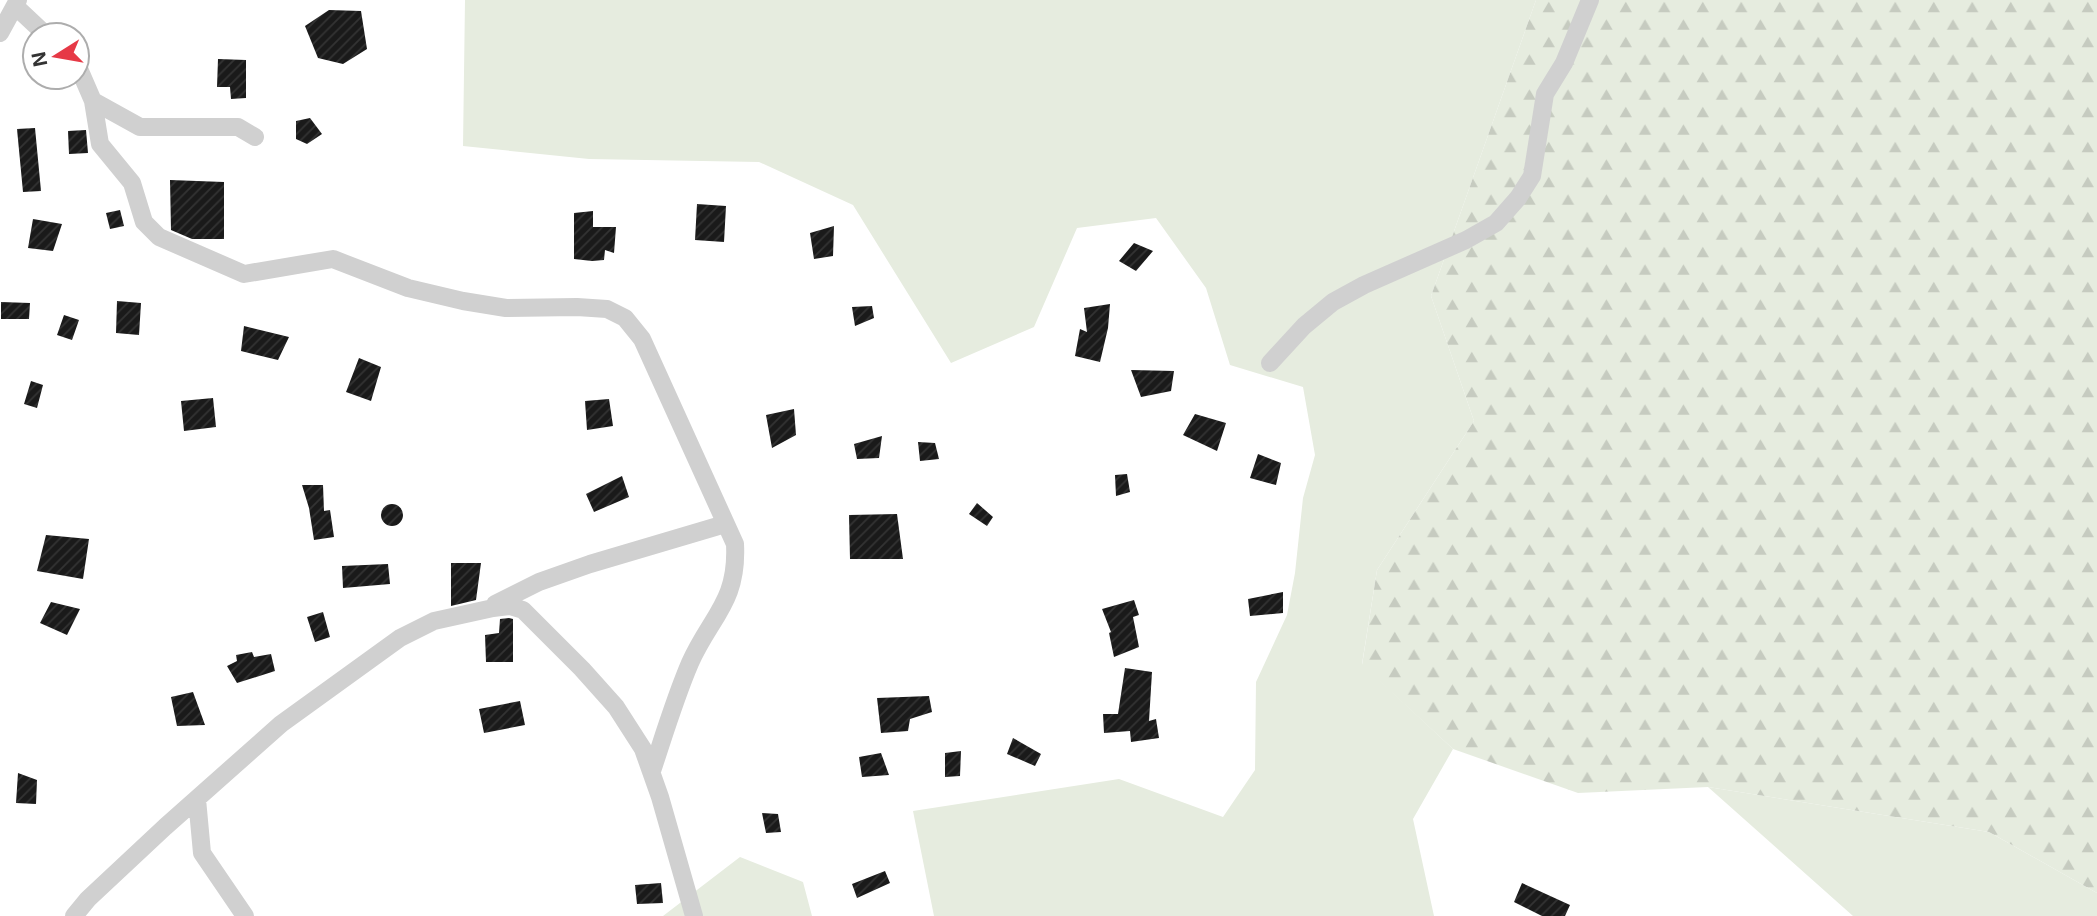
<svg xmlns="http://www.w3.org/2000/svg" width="2097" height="916" font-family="Inter,sans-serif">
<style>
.grass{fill:#e6ecdf}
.forest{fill:url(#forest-firs)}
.building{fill:url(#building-hatch)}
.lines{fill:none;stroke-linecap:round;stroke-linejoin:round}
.street{stroke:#d0d0d0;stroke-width:18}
</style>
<defs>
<pattern id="forest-firs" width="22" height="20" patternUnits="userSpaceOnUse" patternTransform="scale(1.75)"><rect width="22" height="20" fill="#e6ecdf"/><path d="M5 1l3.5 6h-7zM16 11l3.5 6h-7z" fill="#c6cbc0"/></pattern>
<pattern id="building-hatch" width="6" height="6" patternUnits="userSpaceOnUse" patternTransform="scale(1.75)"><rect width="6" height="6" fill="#1a1a1a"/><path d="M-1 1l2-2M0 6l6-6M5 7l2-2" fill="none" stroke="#333"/></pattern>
</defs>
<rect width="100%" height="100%" fill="#fff"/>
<path class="grass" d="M 465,0 L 1536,0 L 1431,296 L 1474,421 L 1377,570 L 1362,664 L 1453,749 L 1413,819 L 1434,916 L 934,916 L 913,811 L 1119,779 L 1223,817 L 1255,770 L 1256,682 L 1287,615 L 1295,573 L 1303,498 L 1315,455 L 1303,387 L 1230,365 L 1206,288 L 1156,218 L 1077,228 L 1034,327 L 951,363 L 853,205 L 759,162 L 589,159 L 463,146 Z
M 1708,787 L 1989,832 L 2097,893 L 2097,916 L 1853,916 Z
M 740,857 L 803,882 L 812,916 L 663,916 Z"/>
<path class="forest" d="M 1536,0 L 2097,0 L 2097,893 L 1989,832 L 1708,787 L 1578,793 L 1453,749 L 1362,665 L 1377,570 L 1474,421 L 1431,296 Z"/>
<path class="building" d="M 329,10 L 361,11 L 367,49 L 343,64 L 318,58 L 305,26 Z
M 218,59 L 246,60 L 246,98 L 231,99 L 230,87 L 217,87 Z
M 310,118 L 322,134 L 307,144 L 296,139 L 296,121 Z
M 35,128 L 41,191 L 23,192 L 17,129 Z
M 86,130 L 88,153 L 69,154 L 68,131 Z
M 170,180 L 224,182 L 224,239 L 192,239 L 171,230 Z
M 697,204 L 726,206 L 724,242 L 695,240 Z
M 120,210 L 124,226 L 110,229 L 106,213 Z
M 593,211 L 593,227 L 616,227 L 614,253 L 605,250 L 604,260 L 592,261 L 574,259 L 574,213 Z
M 33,219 L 62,224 L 53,251 L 28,248 Z
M 834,226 L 833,256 L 814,259 L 810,233 Z
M 1134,243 L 1153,251 L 1136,271 L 1119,261 Z
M 117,301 L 141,303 L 139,335 L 116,333 Z
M 1,302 L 30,303 L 29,319 L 1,319 Z
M 1110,304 L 1108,328 L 1100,362 L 1075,356 L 1080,329 L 1087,332 L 1084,308 Z
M 872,306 L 874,318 L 855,326 L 852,307 Z
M 64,315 L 79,320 L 72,340 L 57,335 Z
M 244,326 L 289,337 L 278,360 L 241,351 Z
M 359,358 L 381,367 L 371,401 L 346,392 Z
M 1131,370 L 1174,371 L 1171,391 L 1141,397 Z
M 31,381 L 43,385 L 37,408 L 24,404 Z
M 213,398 L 216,427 L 184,431 L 181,401 Z
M 609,399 L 613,426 L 587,430 L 585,401 Z
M 794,409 L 796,435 L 772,448 L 766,415 Z
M 1195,414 L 1226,423 L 1217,451 L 1183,435 Z
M 882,436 L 879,458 L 857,459 L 854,444 Z
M 918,442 L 935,443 L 939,459 L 920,461 Z
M 1258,454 L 1281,463 L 1276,485 L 1250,478 Z
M 1127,474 L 1130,492 L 1116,496 L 1115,475 Z
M 622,476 L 629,497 L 594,512 L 586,494 Z
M 302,485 L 323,485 L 324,511 L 330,510 L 334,537 L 314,540 L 309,508 Z
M 977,503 L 993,517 L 987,526 L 969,514 Z
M381 515a11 11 0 1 1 22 0a11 11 0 1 1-22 0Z
M 897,514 L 903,559 L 850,559 L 849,515 Z
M 46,535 L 89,539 L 83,579 L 37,571 Z
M 451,563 L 481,563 L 476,600 L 451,606 Z
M 388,564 L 390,584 L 343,588 L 342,566 Z
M 1283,592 L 1283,613 L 1250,616 L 1248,599 Z
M 1134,600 L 1139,615 L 1133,617 L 1139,647 L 1114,657 L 1109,633 L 1111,632 L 1102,609 Z
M 51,602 L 80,609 L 67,635 L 40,623 Z
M 323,612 L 330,637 L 315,642 L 307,617 Z
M 509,618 L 513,619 L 513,662 L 486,662 L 485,635 L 499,633 L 500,619 Z
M 252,652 L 254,657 L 271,654 L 275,671 L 237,683 L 227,666 L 237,661 L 236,655 Z
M 1125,668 L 1152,672 L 1149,721 L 1156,719 L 1159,738 L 1131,742 L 1130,731 L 1104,733 L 1103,714 L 1118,714 Z
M 193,692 L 205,725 L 177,726 L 171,697 Z
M 929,696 L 932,712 L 910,719 L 908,731 L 881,733 L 877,698 Z
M 520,701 L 525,725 L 484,733 L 479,709 Z
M 1013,738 L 1041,754 L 1035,766 L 1007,754 Z
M 961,751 L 960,776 L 945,777 L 945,753 Z
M 881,753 L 889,775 L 862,777 L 859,757 Z
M 18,773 L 37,780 L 36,804 L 16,803 Z
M 762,813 L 778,814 L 781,832 L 766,833 Z
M 885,871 L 890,883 L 857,898 L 852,884 Z
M 661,883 L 663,903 L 637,904 L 635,885 Z
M 1522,883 L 1570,905 L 1565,916 L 1542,916 L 1514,902 Z"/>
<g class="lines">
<path class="street" d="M 15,6 L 46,35
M 0,33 L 18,0
M 77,64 L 93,101 L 100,144 L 132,183 L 144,222 L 159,237 L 244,274 L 333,259 L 408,288 L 463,301 L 506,308 L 577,307 L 607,309 L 625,318 L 642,339 L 735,544 C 738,602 711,616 690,663 C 675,698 664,735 652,771
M 93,101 L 140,127 L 238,127 L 255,137
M 1270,363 L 1304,326 L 1333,302 L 1364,285 L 1466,240 L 1496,223 L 1518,198 L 1532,176 L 1545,94 L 1564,63 L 1590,0
M 495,604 L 539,582 L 590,564 L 725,524
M 197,799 L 202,853 L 245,916
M 74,916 L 88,899 L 165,827 L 281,724 L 400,638 L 434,621 L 493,608 L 510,606 L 523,610 L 582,669 L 616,707 L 643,749 L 660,797 L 694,916"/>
</g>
<g transform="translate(56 56) rotate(259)"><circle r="33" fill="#ffffff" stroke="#adadad" stroke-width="2"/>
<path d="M0-5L12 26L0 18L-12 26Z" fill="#e63946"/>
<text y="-10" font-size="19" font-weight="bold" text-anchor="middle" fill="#333333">N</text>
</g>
</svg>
